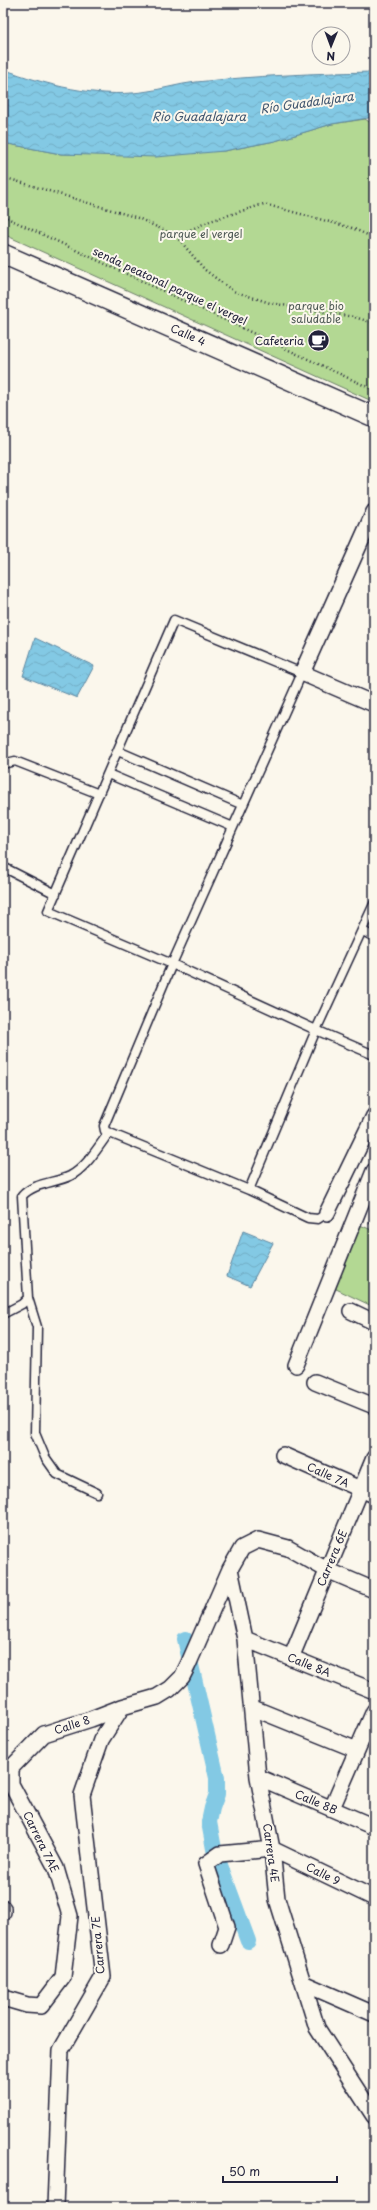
<svg xmlns="http://www.w3.org/2000/svg" width="377" height="2210" font-family="'Playpen Sans',sans-serif">
<style>
.green{fill:#b3d893;stroke:#6a7d67}
.water{fill:url(#water-waves);stroke:#5c86a0}
.lines{fill:none;stroke-linecap:round;stroke-linejoin:round}
.canal{stroke:#83c9e4;stroke-width:16}
.service-casing{stroke:#22223b;stroke-width:11}
.minor-casing{stroke:#22223b;stroke-width:18}
.tertiary-casing{stroke:#22223b;stroke-width:22}
.path{stroke:#22223b;stroke-width:2.5;stroke-dasharray:1 3;stroke-linecap:butt}
.service{stroke:#fbf7ec;stroke-width:8}
.minor{stroke:#fbf7ec;stroke-width:15}
.tertiary{stroke:#fbf7ec;stroke-width:19}
.labels{text-anchor:middle;stroke-width:4;stroke-linejoin:round;paint-order:stroke}
.park-label{font-size:11px;fill:#4e5955;stroke:#fbf7ec}
.street-label{font-size:11px;fill:#22223b;stroke:#fbf7ec}
.poi-label{font-size:11px;fill:#22223b;stroke:#fbf7ec;text-anchor:end}
.water-label{font-size:12px;font-style:italic;fill:#3f546e;stroke:#fbf7ec}
</style>
<defs>
<pattern id="water-waves" width="16" height="10" patternUnits="userSpaceOnUse"><rect width="16" height="10" fill="#83c9e4"/><path d="M0 5q4-4 8 0t8 0" fill="none" stroke="#71acc4"/></pattern>
</defs>
<rect width="100%" height="100%" fill="#fbf7ec"/>
<filter id="ink" filterUnits="userSpaceOnUse"><feTurbulence type="fractalNoise" baseFrequency=".025" numOctaves="2"/><feDisplacementMap in="SourceGraphic" scale="8" xChannelSelector="R" yChannelSelector="G"/><feConvolveMatrix kernelMatrix="1 2 1 2 8 2 1 2 1" color-interpolation-filters="sRGB"/></filter>
<g filter="url(#ink)">
<path class="green" d="M 365,119 L 374,125 L 374,402 L 3,234 L 3,143 L 61,154 L 224,151 L 275,141 L 332,124 Z
M 360,1225 L 374,1231 L 374,1307 L 334,1288 Z"/>
<path class="water" d="M 3,69 C 46,85 96,98 142,92 C 160,90 178,84 196,82 C 255,76 315,73 374,72 L 374,117 L 332,124 L 275,141 L 224,151 L 156,157 L 61,154 L 3,143 Z
M 35,638 L 94,666 L 77,698 L 23,676 Z
M 243,1231 L 273,1243 L 250,1286 L 227,1276 Z"/>
<g class="lines">
<path class="canal" d="M 185,1639 L 217,1778 L 217,1794 L 212,1808 L 209,1822 L 214,1849 L 248,1941"/>
<defs>
<path id="service" d="M 174,620 L 302,673 L 172,964 L 48,911 Z
M 118,751 L 243,805
M 3,764 L 15,761 L 99,794
M 108,774 L 233,827
M 3,867 L 56,894
M 363,931 L 374,937
M 249,1190 L 105,1131 L 104,1126 L 172,964 L 316,1030 L 374,1055
M 327,1213 L 318,1219 L 308,1218 L 249,1190 L 316,1030 L 374,904
M 28,1298 L 37,1327 L 35,1433 L 45,1457 L 57,1474 L 97,1493
M 3,1314 L 22,1304 L 28,1298 L 22,1196 C 33,1183 55,1183 70,1176 C 86,1168 98,1147 108,1134"/>
<path id="minor" d="M 374,512 L 302,673 L 374,704
M 327,1213 L 374,1116
M 351,1311 L 374,1322
M 296,1365 L 374,1171
M 315,1382 L 374,1406
M 283,1455 L 374,1495
M 230,1569 L 245,1639 L 258,1777 L 272,1849 L 277,1899 L 317,2028 L 374,2116
M 245,1639 L 374,1691
M 291,1658 L 374,1458
M 253,1708 L 357,1750
M 258,1777 L 374,1827
M 332,1808 L 374,1711
M 3,1908 L 3,1912
M 221,1945 L 227,1927 L 206,1864 L 220,1854 L 272,1849 L 374,1898
M 303,1983 L 374,2014
M 3,1998 L 27,2005 L 41,2006 L 63,1977 L 70,1916 L 56,1868 L 11,1784 L 11,1768 L 44,1734 L 91,1719 L 122,1707 L 157,1697 L 170,1689 L 182,1677 L 188,1665 L 230,1569 L 242,1548 L 258,1540 L 288,1548 L 327,1570 L 374,1590
M 55,2207 L 61,2050 L 103,1977 L 82,1795 L 101,1740 L 122,1707"/>
<path id="tertiary" d="M 3,254 L 374,417"/>
</defs>
<use href="#service" class="service-casing"/>
<use href="#minor" class="minor-casing"/>
<use href="#tertiary" class="tertiary-casing"/>
<path class="path" d="M 3,177 L 138,218 L 176,236 L 205,270 L 233,291 L 270,303 L 354,317 L 374,323
M 3,216 L 374,390
M 176,236 L 210,221 L 264,204 L 352,228 L 374,238
M 369,1223 L 374,1225"/>
<use href="#service" class="service"/>
<use href="#minor" class="minor"/>
<use href="#tertiary" class="tertiary"/>
</g>
</g>
<defs>
<symbol id="cafe-disc" viewBox="-11 -11 22 22"><circle r="9.5" fill="#22223b" stroke="#fbf7ec"/><path d="M-5.5-4.5H6V0H3Q3 3.5 0 3.5H-2.5Q-5.5 3.5-5.5 0ZM3-3.2v2h1.7v-2ZM-6 4.5H4V6H-6Z" fill="#fff"/></symbol>
</defs>
<g fill-rule="evenodd">
<use href="#cafe-disc" x="306" y="328" width="25" height="25"/>
</g>
<g class="labels">
<g class="park-label">
<text x="201" y="238">parque el vergel</text>
<text x="316" y="310">parque bio<tspan x="316" dy="13">saludable</tspan></text>
</g>
<g class="street-label">
<text transform="translate(170 286) rotate(25)" y="4">senda peatonal parque el vergel</text>
<text transform="translate(188 335) rotate(24)" y="4">Calle 4</text>
<text transform="translate(328 1475) rotate(24)" y="4">Calle 7A</text>
<text transform="translate(332 1558) rotate(-67)" y="4">Carrera 6E</text>
<text transform="translate(309 1665) rotate(22)" y="4">Calle 8A</text>
<text transform="translate(72 1725) rotate(-18)" y="4">Calle 8</text>
<text transform="translate(316 1802) rotate(23)" y="4">Calle 8B</text>
<text transform="translate(41 1842) rotate(64)" y="4">Carrera 7AE</text>
<text transform="translate(271 1853) rotate(82)" y="4">Carrera 4E</text>
<text transform="translate(323 1874) rotate(26)" y="4">Calle 9</text>
<text transform="translate(98 1945) rotate(-95)" y="4">Carrera 7E</text>
</g>
<g class="poi-label">
<text x="304" y="345">Cafeteria</text>
</g>
<g class="water-label">
<text transform="translate(307 103) rotate(-8)" y="4">Río Guadalajara</text>
<text x="199" y="121">Rio Guadalajara</text>
</g>
</g>
<rect width="377" height="2210" fill="none" stroke="#fbf7ec" stroke-width="16"/>
<rect x="8" y="8" width="361" height="2194" fill="none" stroke="#22223b" stroke-width="1.5" filter="url(#ink)"/>
<g transform="translate(331 46) rotate(181)"><circle r="19" fill="#fbf7ec" stroke="#a4a2a5"/>
<path d="M0-3L7 15L0 10L-7 15Z" fill="#22223b"/>
<text y="-6" font-size="11" font-weight="bold" text-anchor="middle" fill="#22223b">N</text>
</g>
<path d="M223 2176v6h114v-6" fill="none" stroke="#22223b" stroke-width="2"/>
<text x="229" y="2176" font-size="12" fill="#22223b" stroke="#fbf7ec" stroke-width="3" paint-order="stroke">50 m</text>
</svg>
